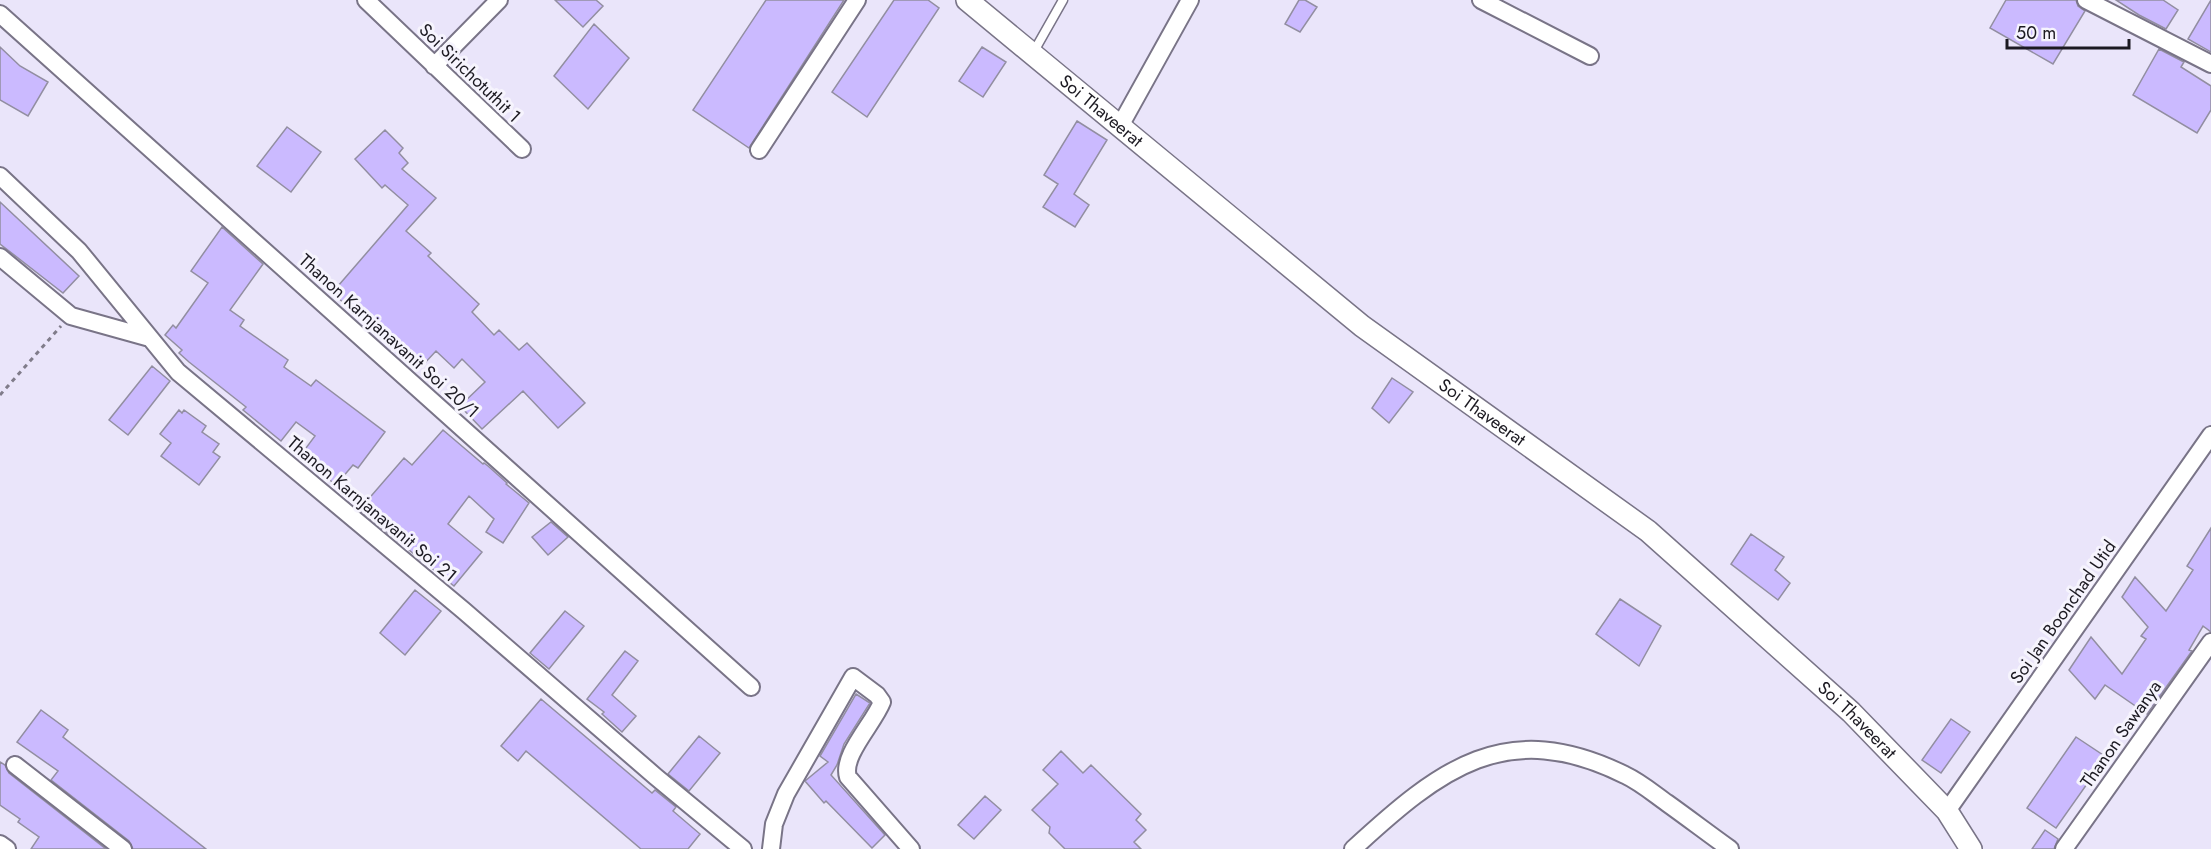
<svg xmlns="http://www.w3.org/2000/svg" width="2211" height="849" font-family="Jost,sans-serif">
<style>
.building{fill:#cbbaff;stroke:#928ea1;stroke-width:1.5}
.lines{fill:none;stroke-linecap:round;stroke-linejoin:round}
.service-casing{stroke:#797487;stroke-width:11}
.minor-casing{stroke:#797487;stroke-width:20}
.tertiary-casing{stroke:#797487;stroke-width:24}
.path{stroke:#807c8a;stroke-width:3;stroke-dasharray:4.5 4.5;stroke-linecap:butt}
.service{stroke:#fff;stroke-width:8}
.minor{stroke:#fff;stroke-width:16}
.tertiary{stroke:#fff;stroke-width:21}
.labels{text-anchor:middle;stroke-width:6;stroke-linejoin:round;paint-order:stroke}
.street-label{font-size:18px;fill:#1c1a22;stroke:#f6f4fd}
</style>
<rect width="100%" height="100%" fill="#eae5fa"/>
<path class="building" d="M 555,0 L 596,0 L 603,6 L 583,27 Z
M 766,0 L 844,0 L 749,148 L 693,110 Z
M 894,0 L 928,0 L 939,8 L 867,117 L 832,92 Z
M 1299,0 L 1305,0 L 1317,7 L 1300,32 L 1285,24 Z
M 2006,0 L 2076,0 L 2078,6 L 2085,11 L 2053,64 L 1990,28 Z
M 2116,0 L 2163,0 L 2178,10 L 2166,29 L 2139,15 Z
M 2211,0 L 2211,52 L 2188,39 Z
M 594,24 L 629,58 L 588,109 L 554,76 Z
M 0,47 L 20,66 L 48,82 L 28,116 L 0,100 Z
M 982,47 L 1006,62 L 983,97 L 959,81 Z
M 2159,49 L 2184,62 L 2181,67 L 2211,86 L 2211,110 L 2197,133 L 2133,95 Z
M 1077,121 L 1107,140 L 1074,194 L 1089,205 L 1075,227 L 1043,207 L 1058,184 L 1044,175 Z
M 287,127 L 321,152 L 291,192 L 257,166 Z
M 385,130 L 403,148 L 399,153 L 408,163 L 402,169 L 436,198 L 406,231 L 431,253 L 428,256 L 479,304 L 472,312 L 494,335 L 499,330 L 519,350 L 527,343 L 585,403 L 558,428 L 523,391 L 482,429 L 460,406 L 485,382 L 462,359 L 454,368 L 436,351 L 422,366 L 372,320 L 369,324 L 332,293 L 408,205 L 385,185 L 382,188 L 355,159 Z
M 0,202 L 79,276 L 63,293 L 0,244 Z
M 222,227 L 263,264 L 230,310 L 244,320 L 240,326 L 288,360 L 284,367 L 311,386 L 316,380 L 385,432 L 358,468 L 353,465 L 336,485 L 300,456 L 315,436 L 296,422 L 281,441 L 243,410 L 246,407 L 189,362 L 179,353 L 182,350 L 165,335 L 173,325 L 176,328 L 208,283 L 191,271 Z
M 152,366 L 170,381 L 128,435 L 109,420 Z
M 1392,378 L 1413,392 L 1389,423 L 1372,408 Z
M 179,410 L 182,413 L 184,410 L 206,426 L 202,432 L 219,444 L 213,452 L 220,457 L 199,485 L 161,456 L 171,443 L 160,434 Z
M 443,430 L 483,464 L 484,463 L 488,466 L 507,483 L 506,484 L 529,503 L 503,543 L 486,532 L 494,519 L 469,496 L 448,524 L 482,552 L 454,586 L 359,510 L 404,458 L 412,465 Z
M 551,522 L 568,537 L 548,555 L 532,537 Z
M 2211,528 L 2211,632 L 2203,626 L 2189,650 L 2192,651 L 2147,714 L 2105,685 L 2095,699 L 2069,670 L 2091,637 L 2122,674 L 2146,639 L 2141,636 L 2148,627 L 2122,597 L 2135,577 L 2166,611 L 2193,570 L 2187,566 Z
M 1751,534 L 1784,557 L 1775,570 L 1790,583 L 1778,600 L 1731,564 Z
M 415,590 L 441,611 L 405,655 L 380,633 Z
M 1620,599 L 1661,626 L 1639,666 L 1596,634 Z
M 565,611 L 584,626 L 549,669 L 530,653 Z
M 625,651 L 638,661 L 612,695 L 636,716 L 622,732 L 602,714 L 604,712 L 587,699 Z
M 856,694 L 870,703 L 844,744 L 837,765 L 831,775 L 885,835 L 872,848 L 826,801 L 824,803 L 805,781 L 828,762 L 820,756 Z
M 541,699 L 652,793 L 655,790 L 676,807 L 673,811 L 700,834 L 688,849 L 641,849 L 526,751 L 518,761 L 501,746 Z
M 41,710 L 68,730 L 63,737 L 206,849 L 133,849 L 129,841 L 51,780 L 58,771 L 17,742 Z
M 1951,719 L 1970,732 L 1941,773 L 1922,760 Z
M 699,736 L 720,753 L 689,791 L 668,774 Z
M 2076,737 L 2106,757 L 2056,828 L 2027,808 Z
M 1061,751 L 1083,773 L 1091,765 L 1141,814 L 1136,820 L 1146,830 L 1134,842 L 1141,849 L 1065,849 L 1049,833 L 1050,827 L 1032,810 L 1058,784 L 1043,770 Z
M 0,762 L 5,765 L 9,773 L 106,849 L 31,849 L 39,837 L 18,822 L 20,819 L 0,805 Z
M 985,796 L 1001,810 L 974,839 L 958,825 Z
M 2045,830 L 2058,839 L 2054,849 L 2032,849 Z"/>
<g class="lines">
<defs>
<path id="service" d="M 1033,53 L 1063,0"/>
<path id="minor" d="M 366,0 L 522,149
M 1481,0 L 1590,56
M 2086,0 L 2211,64
M 0,14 L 751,687
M 434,66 L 499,0
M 1120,126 L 1190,0
M 759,150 L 857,0
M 0,176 L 79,251 L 178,372 L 463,610 L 656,777 L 743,849
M 0,257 L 71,316 L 150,338
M 15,765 L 123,849
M 1947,811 L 2211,435
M 0,844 L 7,849
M 771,849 L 774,824 L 786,794 L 853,677 L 877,695 L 882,702 C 874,723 841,756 848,777 L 911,849
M 1353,849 C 1440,769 1506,716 1625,775 C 1640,782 1653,793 1667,803 C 1688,818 1709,834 1730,849
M 2064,849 L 2211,642"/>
<g id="tertiary">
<path id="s1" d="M 967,0 L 1362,326 L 1648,531 L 1851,712 L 1947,811 L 1971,849"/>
</g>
</defs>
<use href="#service" class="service-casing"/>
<use href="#minor" class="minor-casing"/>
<use href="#tertiary" class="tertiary-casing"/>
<path class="path" d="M 0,395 L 61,326"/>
<use href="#service" class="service"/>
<use href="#minor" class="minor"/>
<use href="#tertiary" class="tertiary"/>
</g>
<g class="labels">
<g class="street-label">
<text transform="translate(470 73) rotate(44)" y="6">Soi Sirichotuthit 1</text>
<text dy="6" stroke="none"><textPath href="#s1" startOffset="174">Soi Thaveerat</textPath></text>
<text transform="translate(389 336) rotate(42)" y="6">Thanon Karnjanavanit Soi 20/1</text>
<text dy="6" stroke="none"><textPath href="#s1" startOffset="660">Soi Thaveerat</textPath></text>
<text transform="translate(372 509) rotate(40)" y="6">Thanon Karnjanavanit Soi 21</text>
<text transform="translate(2063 612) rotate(-55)" y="6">Soi Jan Boonchad Utid</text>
<text dy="6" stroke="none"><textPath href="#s1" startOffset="1146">Soi Thaveerat</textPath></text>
<text transform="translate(2121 734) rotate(-55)" y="6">Thanon Sawanya</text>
</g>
</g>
<path d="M2007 39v9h122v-9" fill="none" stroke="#1c1a22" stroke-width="3"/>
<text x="2016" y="39" font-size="18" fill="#1c1a22" stroke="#f6f4fd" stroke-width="4.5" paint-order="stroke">50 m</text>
</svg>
